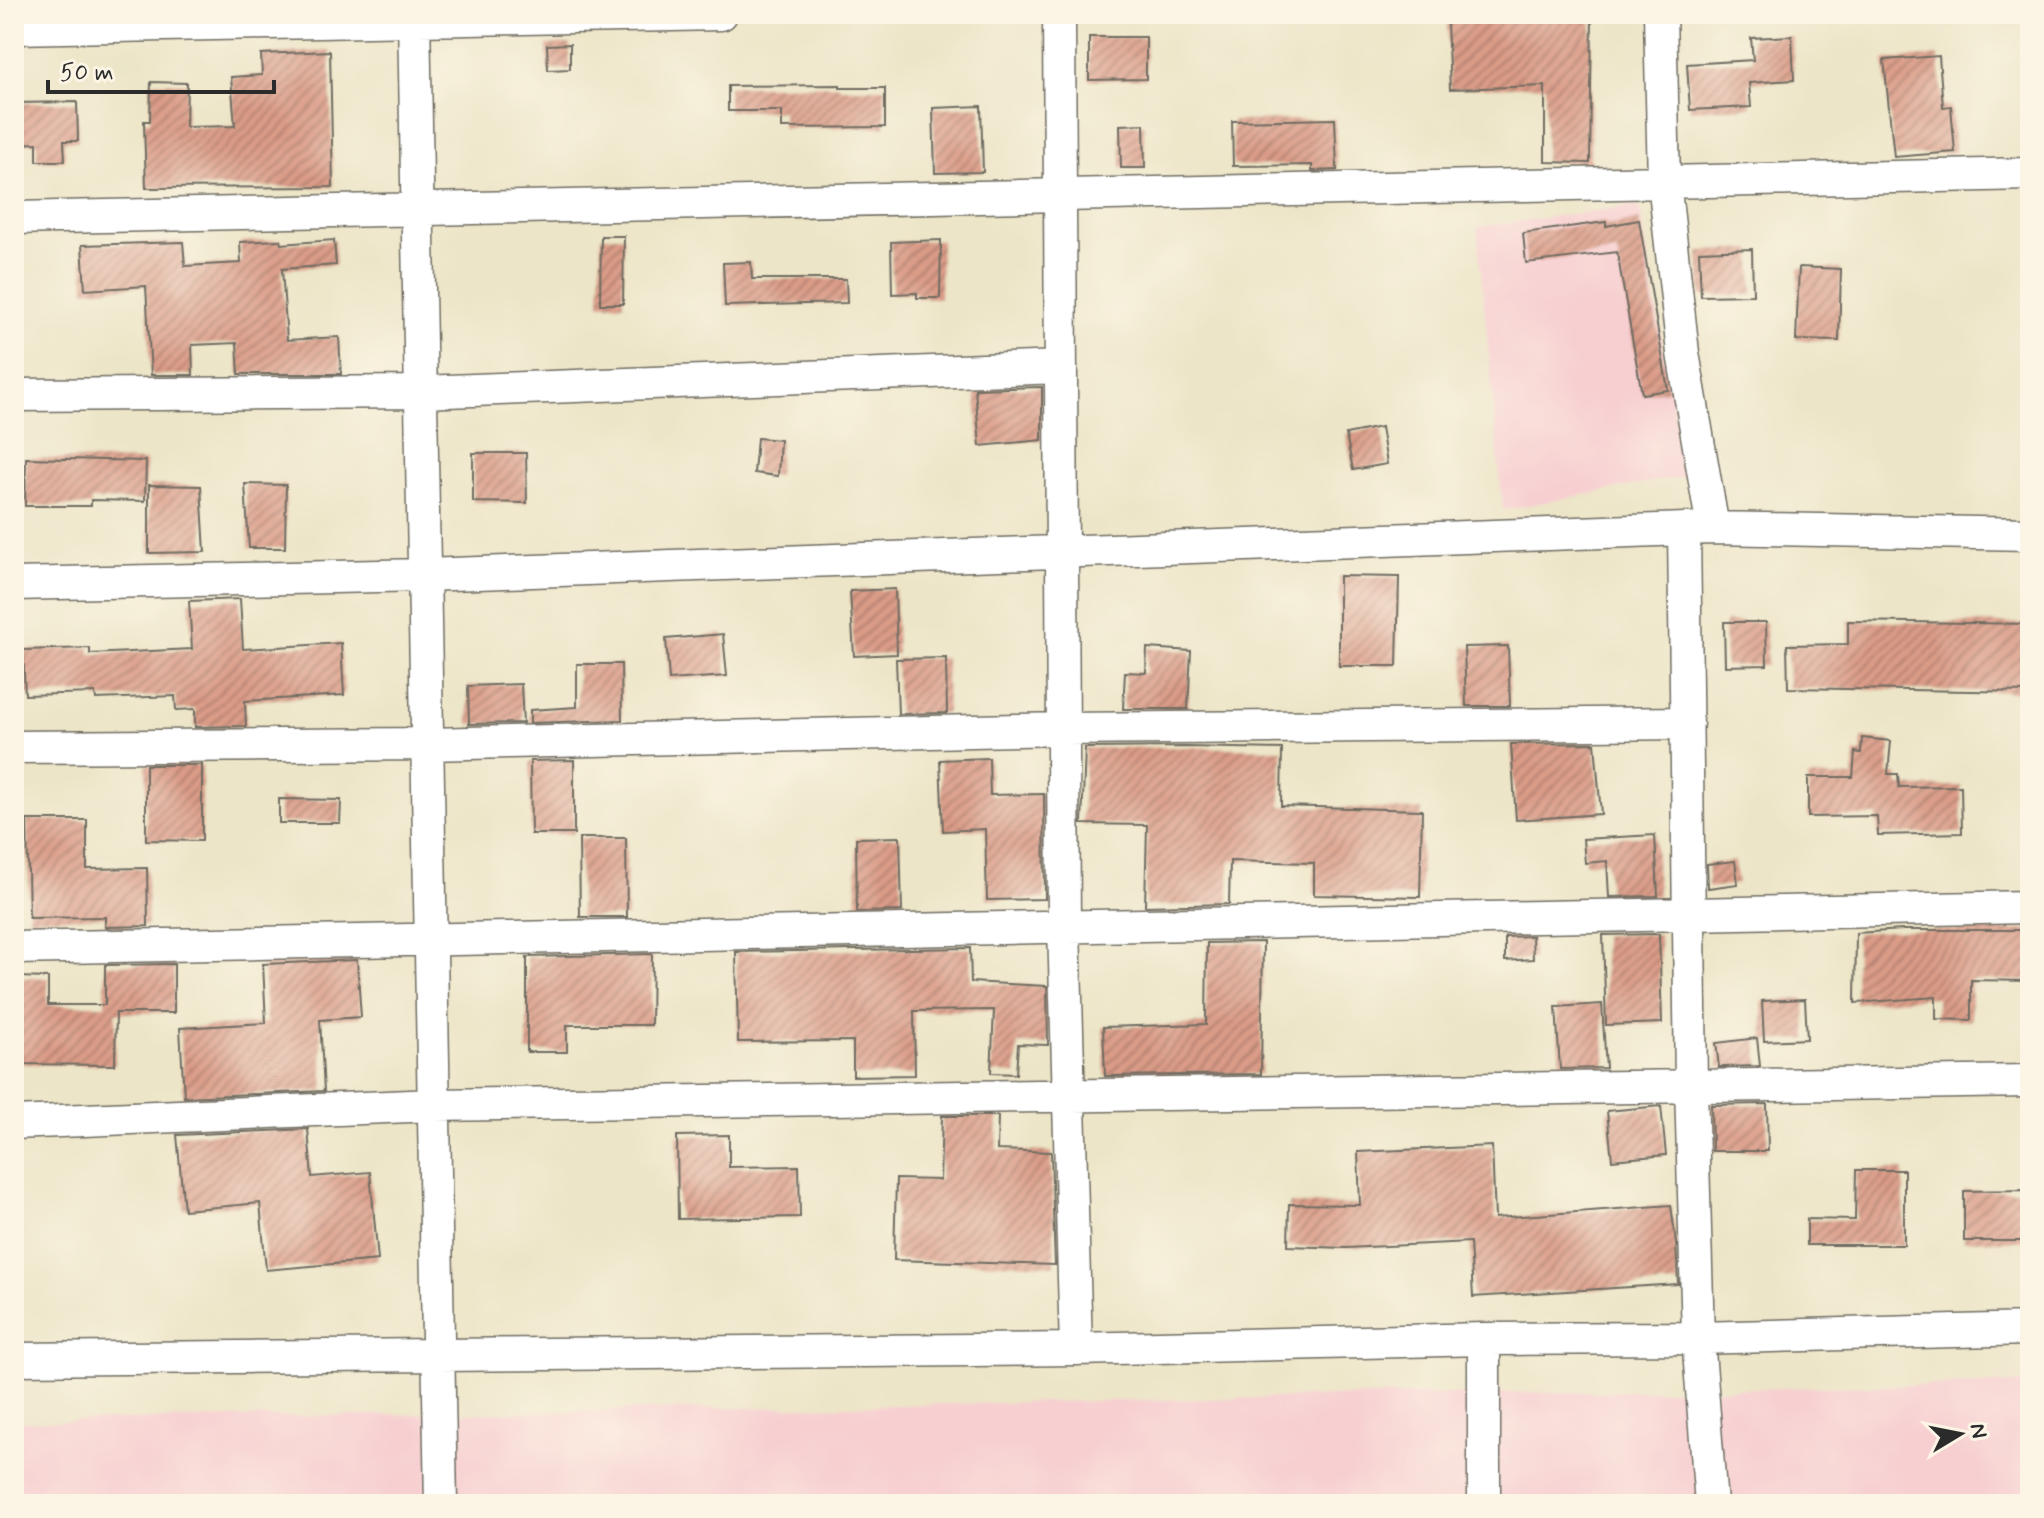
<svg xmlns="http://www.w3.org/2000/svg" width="2044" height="1518" font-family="Mynerve,sans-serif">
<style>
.built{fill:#f7cfd1}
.building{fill:url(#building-hatch)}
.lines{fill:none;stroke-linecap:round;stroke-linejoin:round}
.minor-casing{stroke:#6f6c62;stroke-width:35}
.minor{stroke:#fff;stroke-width:32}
</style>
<defs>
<pattern id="building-hatch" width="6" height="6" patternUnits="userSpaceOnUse" patternTransform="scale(2)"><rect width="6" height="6" fill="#da9b87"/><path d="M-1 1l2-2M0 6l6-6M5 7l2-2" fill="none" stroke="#b17f6f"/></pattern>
</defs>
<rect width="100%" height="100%" fill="#fcf5e5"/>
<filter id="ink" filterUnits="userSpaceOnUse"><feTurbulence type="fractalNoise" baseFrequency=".0125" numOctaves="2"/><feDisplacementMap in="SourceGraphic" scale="16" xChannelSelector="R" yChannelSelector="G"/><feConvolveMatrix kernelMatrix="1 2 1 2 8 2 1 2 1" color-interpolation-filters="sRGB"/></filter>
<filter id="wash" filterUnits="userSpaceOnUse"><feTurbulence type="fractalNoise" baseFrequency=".006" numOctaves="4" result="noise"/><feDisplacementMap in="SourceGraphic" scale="32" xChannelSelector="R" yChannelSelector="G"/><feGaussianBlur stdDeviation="1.8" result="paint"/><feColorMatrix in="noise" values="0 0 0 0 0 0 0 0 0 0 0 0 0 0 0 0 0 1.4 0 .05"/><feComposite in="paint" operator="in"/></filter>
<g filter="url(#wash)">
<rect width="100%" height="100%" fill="#ece5c7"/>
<path class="built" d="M 1639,205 L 1685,476 L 1503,510 L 1477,227 Z
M 2030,1383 L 2030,1504 L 14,1504 L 14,1422 Z"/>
<g id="blocks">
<path class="building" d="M 1540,17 L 1592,17 L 1590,163 L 1545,162 L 1545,86 L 1450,89 L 1447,23 Z
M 1792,36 L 1794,80 L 1749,83 L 1751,107 L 1690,110 L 1687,64 L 1753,60 L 1751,38 Z
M 1089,37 L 1146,37 L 1146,79 L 1089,80 Z
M 570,44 L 570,69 L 548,70 L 547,45 Z
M 330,51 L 333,187 L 146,188 L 144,121 L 150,121 L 151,82 L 187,83 L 186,127 L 235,126 L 231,77 L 262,75 L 261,54 Z
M 1939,56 L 1943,107 L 1951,106 L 1955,152 L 1894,157 L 1884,60 Z
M 840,85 L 840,88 L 885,88 L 885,127 L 782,128 L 782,111 L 728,111 L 728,86 Z
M 77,102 L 78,141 L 64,141 L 65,161 L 37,161 L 37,143 L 14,144 L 14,103 Z
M 981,106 L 983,172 L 935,173 L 933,108 Z
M 1335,119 L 1337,170 L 1312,171 L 1312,165 L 1233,166 L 1232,121 Z
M 1144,124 L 1145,168 L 1121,168 L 1120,125 Z
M 1639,220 L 1668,390 L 1642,394 L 1617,252 L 1526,263 L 1523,233 L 1606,222 L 1606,226 Z
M 601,236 L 624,236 L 623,304 L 600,304 Z
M 280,240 L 281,244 L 334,240 L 336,265 L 282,269 L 287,340 L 339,337 L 341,374 L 239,374 L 237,343 L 192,345 L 193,375 L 151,375 L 146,286 L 85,290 L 82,245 L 183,242 L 185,266 L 241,263 L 240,242 Z
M 941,240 L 940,298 L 917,298 L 917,293 L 892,294 L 891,242 Z
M 1752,249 L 1753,295 L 1701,296 L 1699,251 Z
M 751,262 L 752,279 L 846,279 L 847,303 L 725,306 L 723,263 Z
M 1799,267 L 1841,269 L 1839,341 L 1796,340 Z
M 1042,387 L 1042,440 L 980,446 L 975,389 Z
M 1381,427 L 1387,464 L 1353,470 L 1346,434 Z
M 757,438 L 780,440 L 778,476 L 754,473 Z
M 473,453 L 526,453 L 527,503 L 473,502 Z
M 26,458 L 146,461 L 145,501 L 91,500 L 91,506 L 25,506 Z
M 245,484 L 286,485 L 285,548 L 249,548 Z
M 149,485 L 201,486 L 205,552 L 149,553 Z
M 1339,576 L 1399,577 L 1397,666 L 1339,666 Z
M 895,589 L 897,654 L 854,656 L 850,591 Z
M 240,599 L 243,649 L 341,643 L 344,695 L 245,701 L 246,726 L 195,727 L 195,709 L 176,710 L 175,696 L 96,699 L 95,693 L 25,695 L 23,650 L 90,648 L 90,654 L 192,649 L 189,601 Z
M 1848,621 L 2030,624 L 2030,692 L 1788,688 L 1787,645 L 1848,644 Z
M 1724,622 L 1766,622 L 1767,665 L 1725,666 Z
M 723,634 L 727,676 L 669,680 L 666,639 Z
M 1508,646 L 1510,706 L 1466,706 L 1464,647 Z
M 1147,648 L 1191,651 L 1188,709 L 1123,709 L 1125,672 L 1146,673 Z
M 946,658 L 947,713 L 898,714 L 896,659 Z
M 577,664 L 621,664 L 622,720 L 530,723 L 530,710 L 577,707 Z
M 521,684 L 523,723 L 469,724 L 468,686 Z
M 1862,738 L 1891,741 L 1888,774 L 1898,774 L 1899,787 L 1961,786 L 1962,833 L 1878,835 L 1877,816 L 1808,817 L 1808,777 L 1853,777 L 1855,752 L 1861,753 Z
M 1595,743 L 1601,814 L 1516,820 L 1511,744 Z
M 1187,747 L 1282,749 L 1281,806 L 1422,810 L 1420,897 L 1314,895 L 1314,863 L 1230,861 L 1229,904 L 1145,906 L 1147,825 L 1082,824 L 1085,748 Z
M 989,758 L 990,795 L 1044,794 L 1045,899 L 987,900 L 985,829 L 943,831 L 940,760 Z
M 574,760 L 574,834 L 531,834 L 530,761 Z
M 146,765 L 202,765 L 202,841 L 146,840 Z
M 279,799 L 341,800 L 340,823 L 279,823 Z
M 27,820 L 87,820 L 87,869 L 147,868 L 148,926 L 105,927 L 105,917 L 29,918 Z
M 1655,835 L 1658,896 L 1609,897 L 1607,861 L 1585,863 L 1583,839 Z
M 900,837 L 902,911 L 857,912 L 856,838 Z
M 579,838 L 626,838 L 627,917 L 580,917 Z
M 1735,861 L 1738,884 L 1708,888 L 1707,864 Z
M 1903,930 L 2030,930 L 2030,981 L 1971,980 L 1971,1020 L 1936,1019 L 1936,997 L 1855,1003 L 1856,933 Z
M 1659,934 L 1662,1023 L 1606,1025 L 1603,935 Z
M 1532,936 L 1533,959 L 1505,961 L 1505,937 Z
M 1263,942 L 1261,1074 L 1105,1076 L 1103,1027 L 1206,1024 L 1207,943 Z
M 970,948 L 971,982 L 1047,986 L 1048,1045 L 1018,1044 L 1016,1074 L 991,1073 L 994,1010 L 914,1011 L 915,1075 L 853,1076 L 853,1041 L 738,1042 L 736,952 Z
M 652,954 L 651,1025 L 567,1025 L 567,1052 L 527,1052 L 527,957 Z
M 357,960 L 361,1017 L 320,1020 L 324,1091 L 184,1097 L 180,1028 L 266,1023 L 263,964 Z
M 174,964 L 174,1013 L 116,1013 L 115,1065 L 14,1064 L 17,977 L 48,978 L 48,1005 L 105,1005 L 105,965 Z
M 1805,999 L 1807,1039 L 1764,1041 L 1762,1001 Z
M 1602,1004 L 1606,1068 L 1560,1069 L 1556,1007 Z
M 1757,1038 L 1760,1066 L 1719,1067 L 1716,1043 Z
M 1767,1104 L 1768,1151 L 1712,1151 L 1711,1105 Z
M 1661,1106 L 1666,1155 L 1612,1160 L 1607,1111 Z
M 942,1116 L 998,1116 L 997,1150 L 1051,1152 L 1055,1265 L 894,1260 L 896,1179 L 940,1180 Z
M 308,1129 L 312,1177 L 370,1172 L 378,1260 L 266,1270 L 260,1203 L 184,1210 L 177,1135 Z
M 729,1135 L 729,1167 L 799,1166 L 800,1217 L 678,1219 L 677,1136 Z
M 1492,1146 L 1495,1218 L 1671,1205 L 1676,1243 L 1678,1284 L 1473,1297 L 1470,1242 L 1346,1248 L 1288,1246 L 1289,1204 L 1360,1205 L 1358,1152 Z
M 1856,1170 L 1904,1170 L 1904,1245 L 1807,1245 L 1807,1219 L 1855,1220 Z
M 2027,1190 L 2027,1241 L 1964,1241 L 1964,1191 Z"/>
</g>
</g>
<g filter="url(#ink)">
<use href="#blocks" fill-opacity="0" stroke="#6f6c62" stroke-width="2"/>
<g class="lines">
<defs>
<path id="minor" d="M 414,14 L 441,1504
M 1059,14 L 1064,926 L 1076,1349
M 1660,14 L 1664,181 L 1683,353 L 1713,528
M 14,28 L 721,14
M 14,218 L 2030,174
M 14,395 L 421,392 L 1061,367
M 1684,529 L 1691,1085 L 1698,1338 L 1711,1504
M 14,584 L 424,575 L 1713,528 L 2030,534
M 14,747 L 429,744 L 1063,729 L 1687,723
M 14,948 L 2030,907
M 14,1123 L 434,1105 L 2030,1081
M 14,1359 L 1076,1349 L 1484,1339 L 1698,1338 L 2030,1329
M 1484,1504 L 1484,1339"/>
</defs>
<use href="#minor" class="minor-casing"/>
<use href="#minor" class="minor"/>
</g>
</g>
<rect width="2044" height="1518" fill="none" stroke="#fcf5e5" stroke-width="48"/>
<g transform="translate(1960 1434) rotate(80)" stroke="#fcf5e5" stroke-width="6" paint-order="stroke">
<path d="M0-6L14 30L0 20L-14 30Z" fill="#2b2b2b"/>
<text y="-12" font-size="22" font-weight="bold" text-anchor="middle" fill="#2b2b2b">N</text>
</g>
<path d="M48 80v12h226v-12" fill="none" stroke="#2b2b2b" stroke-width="4"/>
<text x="60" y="80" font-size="24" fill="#2b2b2b" stroke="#fcf5e5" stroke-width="6" paint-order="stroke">50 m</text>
</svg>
